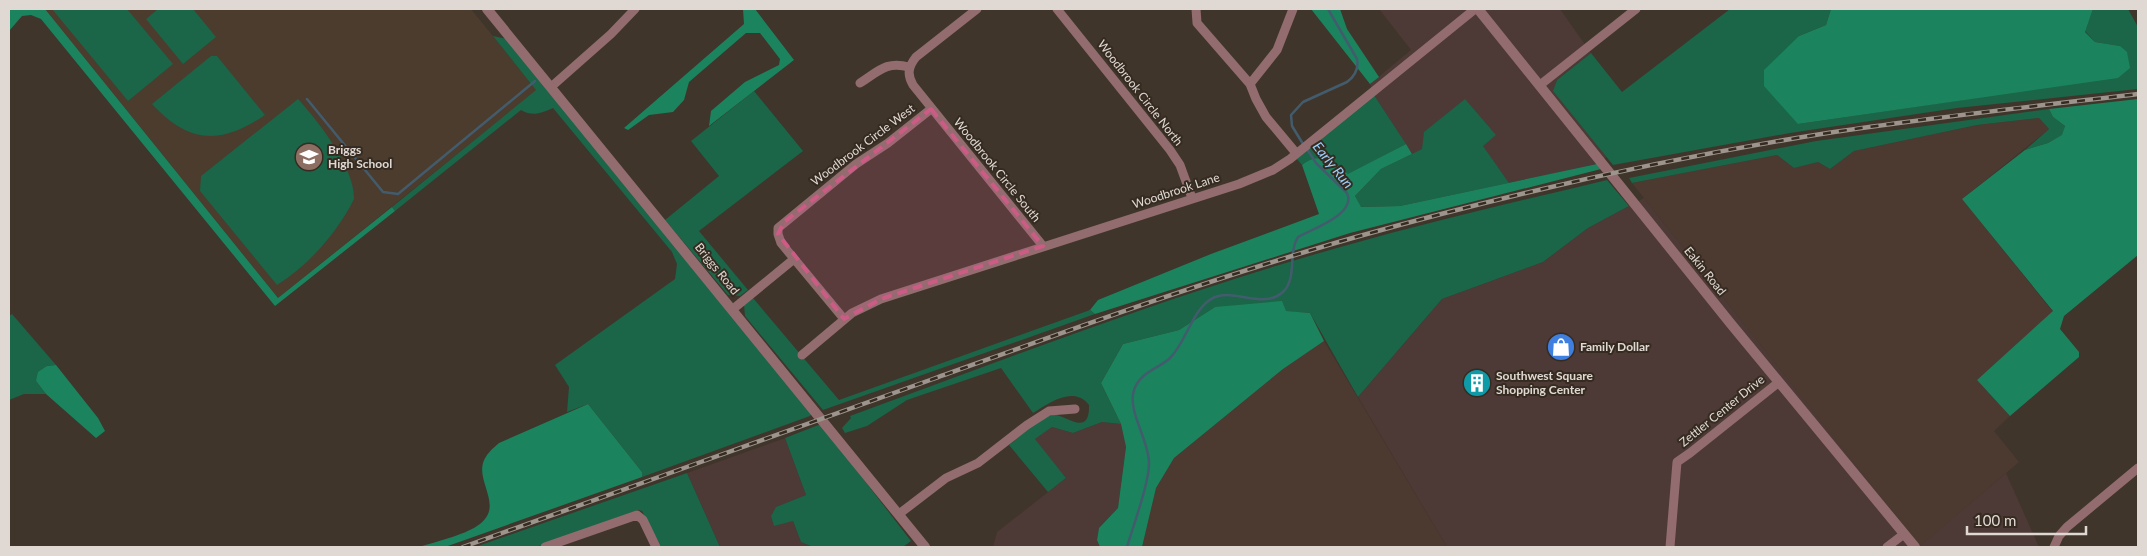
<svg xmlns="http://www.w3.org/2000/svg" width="2147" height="556" font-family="Lato,sans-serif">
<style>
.commercial{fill:#4d3935}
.industrial{fill:#4c3a31}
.built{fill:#4b3c2d}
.green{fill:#1b6548}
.forest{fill:#1b845e}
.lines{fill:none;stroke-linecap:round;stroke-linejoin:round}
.stream{stroke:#435c6d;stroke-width:2.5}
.minor{stroke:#926c6e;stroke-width:9}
.tertiary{stroke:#926c6e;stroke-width:10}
.rail-casing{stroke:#9d958d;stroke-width:4.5}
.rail{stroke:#352b21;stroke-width:2.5;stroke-dasharray:8;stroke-linecap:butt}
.marked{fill:#cc5c85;fill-opacity:0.2;stroke:#cc5c85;stroke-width:4;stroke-dasharray:10 6;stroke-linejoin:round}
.labels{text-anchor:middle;stroke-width:4;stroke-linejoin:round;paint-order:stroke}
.street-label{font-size:12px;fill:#e0d9d3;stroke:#352b21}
.poi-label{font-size:12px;font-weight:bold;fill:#e0d9d3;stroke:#352b21;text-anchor:start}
.water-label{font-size:14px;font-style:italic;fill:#9ad1fd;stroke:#352b21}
</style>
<rect width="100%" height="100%" fill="#3f352b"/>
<path class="commercial" d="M 1379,9 L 1560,9 L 1591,53 L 1557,80 L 1554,91 L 1607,157 L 1597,164 L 1509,183 L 1482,146 L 1495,135 L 1423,149 L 1412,154 L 1374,95 L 1370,84 L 1411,50 Z
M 1644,198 L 1920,545 L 2006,473 L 2039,547 L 1447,547 L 1358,397 L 1442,299 L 1543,262 L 1588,228 Z
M 1102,422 L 1121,424 L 1126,447 L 1118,508 L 1099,528 L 1097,540 L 1100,547 L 993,547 L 997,532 L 1066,478 L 1034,439 L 1052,427 L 1073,433 Z
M 785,438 L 806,495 L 777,507 L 793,521 L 801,542 L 813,547 L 720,547 L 687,473 Z"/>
<path class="industrial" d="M 2039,118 L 2049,129 L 1962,199 L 2053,312 L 1977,380 L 2010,416 L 1994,431 L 2019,462 L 1920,546 L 1632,183 L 1777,155 L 1794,168 L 1818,162 L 1830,169 L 1854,151 L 1977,125 Z
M 1324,341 L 1447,547 L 1142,547 L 1156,488 L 1174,458 L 1283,369 Z"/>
<path class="built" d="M 45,9 L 471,9 L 537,90 L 278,298 Z"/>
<path class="green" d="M 52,9 L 127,9 L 173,64 L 128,101 Z
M 158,9 L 193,9 L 216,37 L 183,64 L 146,19 Z
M 1730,9 L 1831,9 L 1826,25 L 1799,36 L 1798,124 L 1962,100 L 2120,46 L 2095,42 L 2085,31 L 2093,9 L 2128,9 L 2138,27 L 2138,89 L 1957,108 L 1790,133 L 1613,165 L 1553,91 L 1557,80 L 1591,53 L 1622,92 Z
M 493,36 L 507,39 L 812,413 L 810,416 L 642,477 L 642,472 L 588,404 L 567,412 L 569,387 L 555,365 L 675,279 L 677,264 L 672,252 L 553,108 C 541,113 533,117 521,110 L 395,211 L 392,207 L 536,90 Z
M 211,56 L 217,56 L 265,115 C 221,145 189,144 152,104 Z
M 754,91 L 803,151 L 699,231 L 748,290 L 740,296 L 728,295 L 665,220 L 719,176 L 691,141 Z
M 1374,95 L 1406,144 L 1348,175 C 1333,163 1321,150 1302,165 L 1297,159 Z
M 298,99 C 318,121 355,168 354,199 C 337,233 309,265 277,285 L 200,191 L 201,176 Z
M 1465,99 L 1496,135 L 1483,146 L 1509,183 L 1400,206 L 1360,207 L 1355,196 L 1381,169 L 1422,149 L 1424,132 Z
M 2049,109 L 2053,117 L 2065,126 L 2063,135 L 2048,143 L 2025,150 L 2049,129 L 2039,118 L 1977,125 L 1854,151 L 1830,169 L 1818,162 L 1794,168 L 1777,155 L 1632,183 L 1629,178 L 1816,141 Z
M 1607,180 L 1629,206 L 1588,228 L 1543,262 L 1442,299 L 1358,397 L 1310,313 L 1215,307 L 1179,330 L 1123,344 L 1101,383 L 1121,424 L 1102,422 L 1073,433 L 1052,427 L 1035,439 L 1066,478 L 1048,492 L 1009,445 C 1022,435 1037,418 1052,415 C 1063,412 1090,440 1089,405 C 1074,385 1049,403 1033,413 L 1001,368 L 907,400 L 867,426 L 845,433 L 842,428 L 851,418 L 850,416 C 992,364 1134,309 1279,265 C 1387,232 1498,206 1607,180 Z
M 753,298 L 839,400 L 1090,310 L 1095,314 L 823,410 L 745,316 L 744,305 Z
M 12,314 L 56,365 L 47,366 L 36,381 L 46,394 L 24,394 L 9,400 L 9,316 Z
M 821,424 L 911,541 L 903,547 L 813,547 L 801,542 L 793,521 L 774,526 L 771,516 L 776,507 L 806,495 L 785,438 Z
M 687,473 L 720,547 L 661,547 L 642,511 L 638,510 L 536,547 L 475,547 Z"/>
<path class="forest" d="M 9,9 L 45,9 L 278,298 L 392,207 L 395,211 L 275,306 L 41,19 L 31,15 L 22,16 L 9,31 Z
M 743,9 L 755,9 L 794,60 L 709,126 L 711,111 L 745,82 L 779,65 L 780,59 L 760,33 L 746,33 L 689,82 L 684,100 L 673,112 L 649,115 L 628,130 L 624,128 L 744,24 Z
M 1311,9 L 1340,9 L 1347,29 L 1379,77 L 1370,84 Z
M 1831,9 L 2093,9 L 2085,32 L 2095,42 L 2120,46 L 2127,52 L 2130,68 L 2118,78 L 1798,124 L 1764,86 L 1764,70 L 1799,36 L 1826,25 Z
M 2138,99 L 2138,255 L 2064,316 L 2060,329 L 2079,352 L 2079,357 L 2010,416 L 1977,380 L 2053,311 L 1962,199 L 2025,150 L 2048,143 L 2062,135 L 2065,126 L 2053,117 L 2049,109 Z
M 1406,144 L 1412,154 L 1381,169 L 1355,196 L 1361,207 L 1400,206 L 1597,164 L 1601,169 L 1350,233 L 1095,314 L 1090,310 L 1098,300 L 1211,254 L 1319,214 L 1302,165 C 1320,150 1333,163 1348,174 Z
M 1282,301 L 1286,311 L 1310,313 L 1324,341 L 1283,369 L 1174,458 L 1156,488 L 1142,547 L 1100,547 L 1097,540 L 1099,528 L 1118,508 L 1126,447 L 1121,424 L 1101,383 L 1123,344 L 1179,330 L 1215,307 Z
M 56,365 L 98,418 L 105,431 L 96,438 L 46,394 L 36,381 L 38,372 L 47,366 Z
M 588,404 L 642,472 L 642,477 L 445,547 L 419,547 C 435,542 464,535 477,526 C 505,508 477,484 483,463 C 486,454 492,449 499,443 Z"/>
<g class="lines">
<path class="stream" d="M 307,99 L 383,192 L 398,194 L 535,81
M 1303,144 L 1292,126 L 1291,115 L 1303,102 L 1347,82 C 1355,76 1359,69 1357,59 L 1328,9
M 1127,547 C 1133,526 1149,484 1149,463 C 1149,440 1127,411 1134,390 C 1140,372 1158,369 1170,358 C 1186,343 1193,306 1215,297 C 1237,289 1265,310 1284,291 C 1297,277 1288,252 1298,237 C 1312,229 1357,214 1347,193 L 1316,163 L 1307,149"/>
<path class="minor" d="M 977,9 L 916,57 C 908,67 907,75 913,85 L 1043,246
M 1057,9 L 1170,150 L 1180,165 L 1192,198
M 1196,9 L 1197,23 L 1250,84 L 1256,99 L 1266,117 L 1296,153
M 860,83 C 879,71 886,61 909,67
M 1250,84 L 1277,50 L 1293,9
M 1540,85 L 1636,9
M 551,87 L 611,34 L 635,9
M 733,309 L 794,259
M 844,319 L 781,243 L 778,234 L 778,228 L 856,164 L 888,143 L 931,109
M 802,355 L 852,313 L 881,299 L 1239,184 L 1273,170 L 1290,159 L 1475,9
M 899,514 L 946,478 L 978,463 L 1027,425 L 1049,411 L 1075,409
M 545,547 L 637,515 L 643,520 L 656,547
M 1670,547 L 1677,462 L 1690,453 L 1779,382
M 1887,547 L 1904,534
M 2054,547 L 2059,536 L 2067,527 L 2138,468"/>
<path class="tertiary" d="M 487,9 L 925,547
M 1478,9 L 1731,324 L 1915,547"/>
<defs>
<path id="rail" d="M 463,547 C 620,491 776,435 933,379 C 1073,329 1212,278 1356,237 C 1513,193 1673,157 1834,132 C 1935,117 2037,106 2138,94"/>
</defs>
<use href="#rail" class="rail-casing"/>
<use href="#rail" class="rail"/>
</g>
<path class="marked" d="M 931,109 L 1043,246 L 881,299 L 844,319 L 778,234 L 784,222 Z"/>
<defs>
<symbol id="school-disc" viewBox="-11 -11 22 22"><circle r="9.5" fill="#8d6e63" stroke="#352b21"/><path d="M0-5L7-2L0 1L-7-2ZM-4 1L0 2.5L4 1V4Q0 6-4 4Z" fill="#fff"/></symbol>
<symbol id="shop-disc" viewBox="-11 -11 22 22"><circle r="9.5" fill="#3f7fe0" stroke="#352b21"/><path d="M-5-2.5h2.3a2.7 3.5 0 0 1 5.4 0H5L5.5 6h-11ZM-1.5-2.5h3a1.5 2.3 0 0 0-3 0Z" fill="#fff"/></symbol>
<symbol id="building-disc" viewBox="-11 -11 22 22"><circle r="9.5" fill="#0f9aa8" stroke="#352b21"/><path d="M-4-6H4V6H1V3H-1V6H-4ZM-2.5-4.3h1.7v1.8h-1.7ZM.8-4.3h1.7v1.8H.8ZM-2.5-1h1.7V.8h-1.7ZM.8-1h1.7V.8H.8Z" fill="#fff"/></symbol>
</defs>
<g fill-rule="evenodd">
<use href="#school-disc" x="293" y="141" width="32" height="32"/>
<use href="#shop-disc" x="1545" y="331" width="32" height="32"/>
<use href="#building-disc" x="1461" y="367" width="32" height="32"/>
</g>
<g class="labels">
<g class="street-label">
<text transform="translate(1140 93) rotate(52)" y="4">Woodbrook Circle North</text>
<text transform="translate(863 145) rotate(-37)" y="4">Woodbrook Circle West</text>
<text transform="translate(997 170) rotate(51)" y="4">Woodbrook Circle South</text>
<text transform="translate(1176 191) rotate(-18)" y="4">Woodbrook Lane</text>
<text transform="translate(717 269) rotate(51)" y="4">Briggs Road</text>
<text transform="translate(1705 271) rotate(51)" y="4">Eakin Road</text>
<text transform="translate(1722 411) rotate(-39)" y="4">Zettler Center Drive</text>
</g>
<g class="poi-label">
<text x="328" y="154">Briggs<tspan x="328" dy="14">High School</tspan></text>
<text x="1580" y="351">Family Dollar</text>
<text x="1496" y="380">Southwest Square<tspan x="1496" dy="14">Shopping Center</tspan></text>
</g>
<g class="water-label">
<text transform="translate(1333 165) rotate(51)" y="5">Early Run</text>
</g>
</g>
<rect width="2147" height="556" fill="none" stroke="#e0d9d3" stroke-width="20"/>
<path d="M1967 526v8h119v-8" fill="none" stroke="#e0d9d3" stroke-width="2.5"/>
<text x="1974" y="526" font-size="15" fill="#e0d9d3" stroke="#352b21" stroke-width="4" paint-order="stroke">100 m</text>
</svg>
